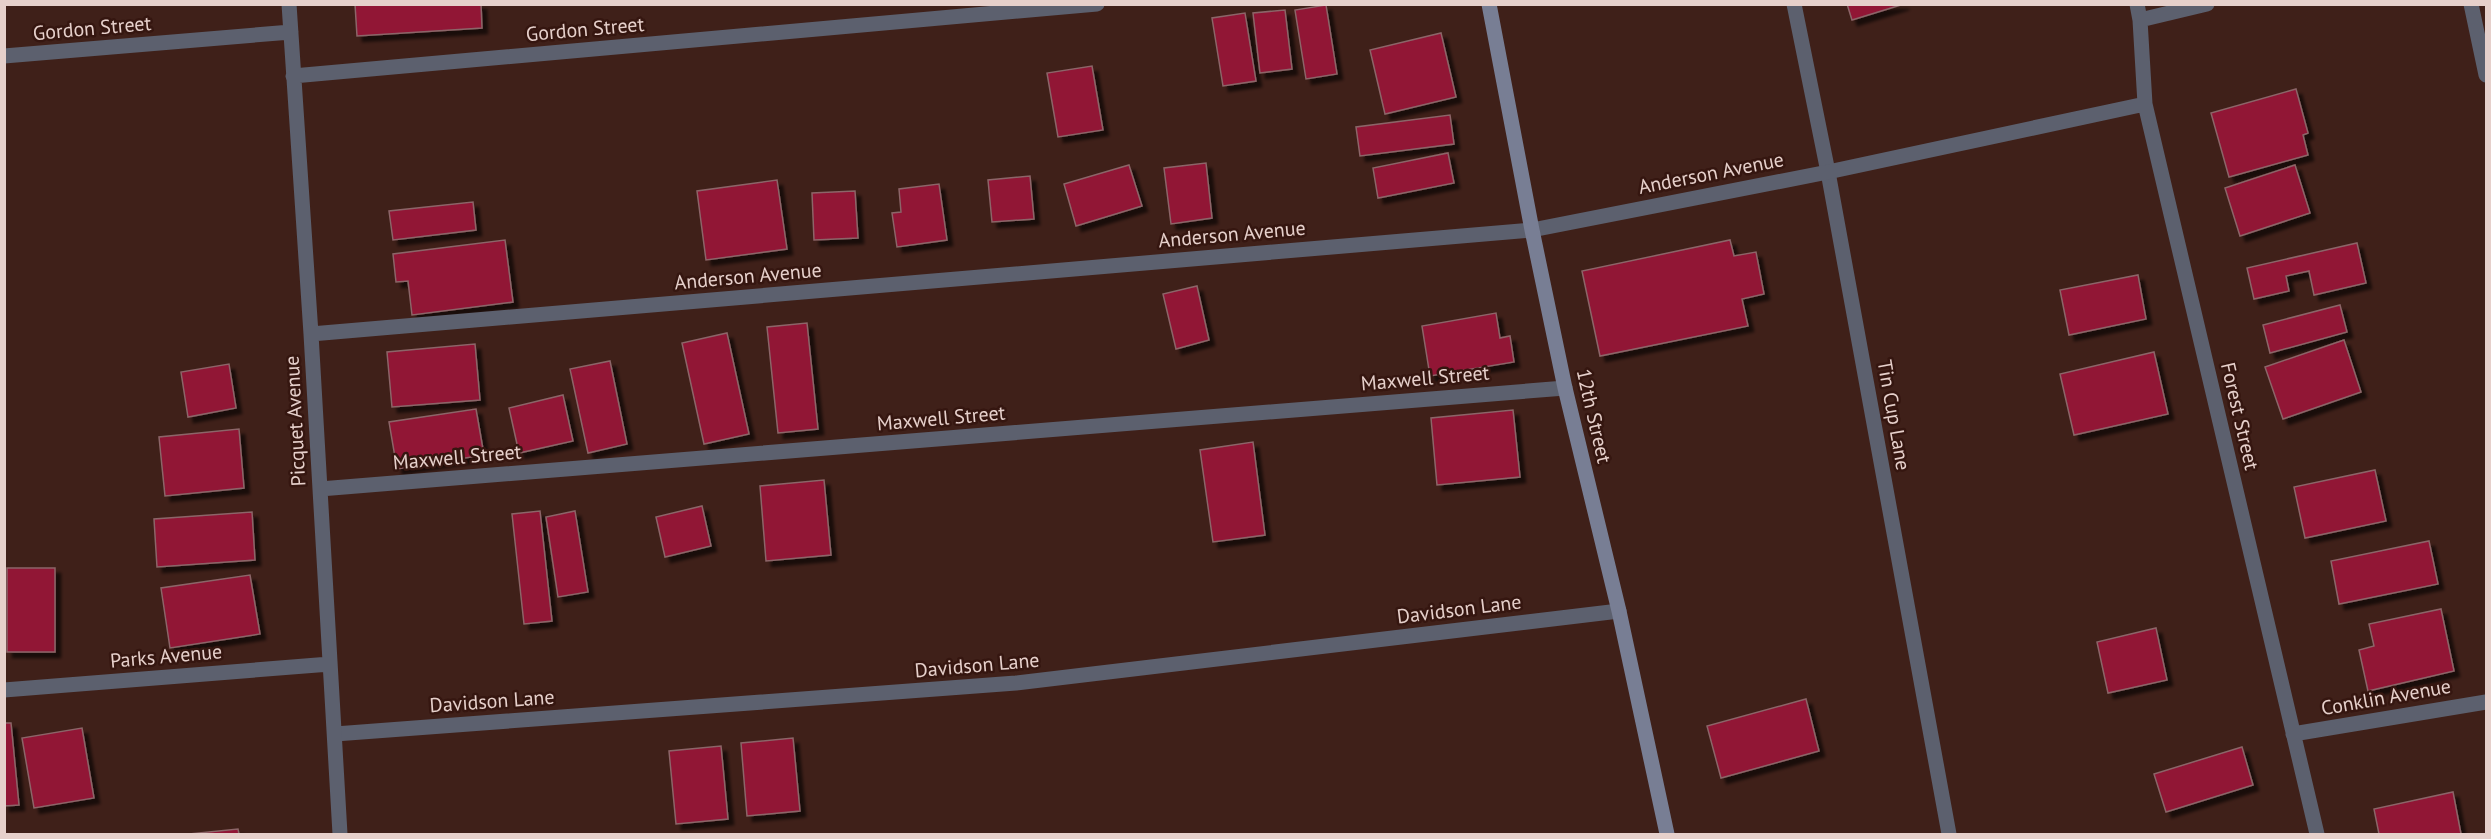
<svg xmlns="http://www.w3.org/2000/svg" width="2491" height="839" font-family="'PT Sans',sans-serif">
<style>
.building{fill:#911336;stroke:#8c6568;stroke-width:1.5;filter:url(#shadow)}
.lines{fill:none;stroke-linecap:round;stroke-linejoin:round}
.lane{stroke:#5c606e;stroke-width:15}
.street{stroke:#5c606e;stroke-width:15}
.secondary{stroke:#787e94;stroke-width:15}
.labels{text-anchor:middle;stroke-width:5;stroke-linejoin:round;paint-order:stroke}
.street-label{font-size:20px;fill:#e6d0cb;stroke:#351610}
</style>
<defs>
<filter id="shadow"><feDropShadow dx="5.5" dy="5.5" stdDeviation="1.5" flood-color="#0009"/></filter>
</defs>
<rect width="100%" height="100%" fill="#3f2019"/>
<path class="building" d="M 355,4 L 481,4 L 482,28 L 357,36 Z
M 1847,4 L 1904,4 L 1852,20 Z
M 1326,5 L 1337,74 L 1306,79 L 1295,10 Z
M 1285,10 L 1292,69 L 1260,73 L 1253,13 Z
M 1245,13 L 1256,81 L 1223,86 L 1212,18 Z
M 1441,33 L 1456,97 L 1385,114 L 1370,50 Z
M 1092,66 L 1103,130 L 1058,137 L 1047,73 Z
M 2296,89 L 2308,133 L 2303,135 L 2308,155 L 2229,177 L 2211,113 Z
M 1450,115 L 1454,144 L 1360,156 L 1356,127 Z
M 1448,153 L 1454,183 L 1378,198 L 1373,168 Z
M 1206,163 L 1212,218 L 1171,224 L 1164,168 Z
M 1129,165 L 1142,206 L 1076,226 L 1064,184 Z
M 2295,165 L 2310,213 L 2240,236 L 2225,188 Z
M 1030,176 L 1034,219 L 992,222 L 988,180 Z
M 777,180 L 787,249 L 706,260 L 697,191 Z
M 939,184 L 947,240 L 897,247 L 892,213 L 901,212 L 899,189 Z
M 855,191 L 858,238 L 814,240 L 812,193 Z
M 473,202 L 476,230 L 393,240 L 389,211 Z
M 505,240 L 513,302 L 412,315 L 408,281 L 396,282 L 393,254 Z
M 1730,240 L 1734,256 L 1756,252 L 1764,294 L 1742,299 L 1748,326 L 1600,356 L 1582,271 Z
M 2357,243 L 2366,283 L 2314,295 L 2309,271 L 2286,276 L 2289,291 L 2254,299 L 2247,268 Z
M 2138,275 L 2146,319 L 2069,335 L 2060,290 Z
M 1197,286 L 1209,340 L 1176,349 L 1163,294 Z
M 2340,305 L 2347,332 L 2270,353 L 2263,325 Z
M 1496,313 L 1500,338 L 1510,336 L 1514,362 L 1430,376 L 1422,326 Z
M 807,323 L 818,429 L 778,433 L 767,327 Z
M 727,333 L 749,434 L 704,444 L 682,343 Z
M 2344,340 L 2361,392 L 2283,419 L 2265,367 Z
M 475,344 L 480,400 L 392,407 L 387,352 Z
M 2154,352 L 2168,414 L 2074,435 L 2060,374 Z
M 610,361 L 627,444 L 588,453 L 570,369 Z
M 229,364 L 236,408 L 188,417 L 181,372 Z
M 563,395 L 573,441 L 519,453 L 509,408 Z
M 476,409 L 484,455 L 397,469 L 389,422 Z
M 1513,410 L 1520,477 L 1437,485 L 1431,418 Z
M 239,429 L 244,488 L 165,496 L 159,437 Z
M 1253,442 L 1265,535 L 1213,542 L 1200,450 Z
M 2375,470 L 2386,521 L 2305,538 L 2294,487 Z
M 824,480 L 831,555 L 766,561 L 760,486 Z
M 702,506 L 711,546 L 665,557 L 656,517 Z
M 540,511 L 552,621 L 524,624 L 512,514 Z
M 575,511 L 588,592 L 558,597 L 546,517 Z
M 252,512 L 255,560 L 157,567 L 154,519 Z
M 2429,541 L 2438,584 L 2339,604 L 2331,561 Z
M 7,568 L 55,568 L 55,652 L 7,652 Z
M 250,575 L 260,634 L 170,648 L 161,588 Z
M 2441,609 L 2454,671 L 2368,691 L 2359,650 L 2374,646 L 2369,624 Z
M 2156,628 L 2167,680 L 2108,693 L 2097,642 Z
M 1806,699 L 1819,751 L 1721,778 L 1707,726 Z
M 4,723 L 11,723 L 19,805 L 4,806 Z
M 82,728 L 94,798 L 34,808 L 22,738 Z
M 793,738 L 800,811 L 747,816 L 741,743 Z
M 721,746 L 728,819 L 676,824 L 669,751 Z
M 2242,747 L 2253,785 L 2166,812 L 2154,774 Z
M 2453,792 L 2461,834 L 2379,834 L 2374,809 Z
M 238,829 L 239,834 L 189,834 Z"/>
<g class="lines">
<path class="lane" d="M 1794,4 L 1828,172 L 1949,834
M 2471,4 L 2486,75
M 335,734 L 1016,683 L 1619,611"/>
<path class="street" d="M 289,4 L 311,334 L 340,834
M 2137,4 L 2140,20 L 2145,104 L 2317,834
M 2140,20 L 2207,4
M 4,56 L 291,32
M 293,76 L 1097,4
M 311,334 L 1532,230 L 1828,172 L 2145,104
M 320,489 L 1565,388
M 4,690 L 330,664
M 2293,734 L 2486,702"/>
<path class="secondary" d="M 1489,4 L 1532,230 L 1565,388 L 1619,611 L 1667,834"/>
</g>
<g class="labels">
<g class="street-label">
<text transform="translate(92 28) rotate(-5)" y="7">Gordon Street</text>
<text transform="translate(585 29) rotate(-5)" y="7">Gordon Street</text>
<text transform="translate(1711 173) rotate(-11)" y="7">Anderson Avenue</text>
<text transform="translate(1232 234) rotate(-5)" y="7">Anderson Avenue</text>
<text transform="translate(748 276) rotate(-5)" y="7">Anderson Avenue</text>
<text transform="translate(1425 378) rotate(-5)" y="7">Maxwell Street</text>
<text transform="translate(1894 415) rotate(80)" y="7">Tin Cup Lane</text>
<text transform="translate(1594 416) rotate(77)" y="7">12th Street</text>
<text transform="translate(2240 416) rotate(77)" y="7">Forest Street</text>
<text transform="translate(941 418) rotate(-5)" y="7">Maxwell Street</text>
<text transform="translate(295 421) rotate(-93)" y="7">Picquet Avenue</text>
<text transform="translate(457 457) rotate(-5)" y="7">Maxwell Street</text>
<text transform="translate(1459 609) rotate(-7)" y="7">Davidson Lane</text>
<text transform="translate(166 656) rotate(-5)" y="7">Parks Avenue</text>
<text transform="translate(977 665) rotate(-5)" y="7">Davidson Lane</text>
<text transform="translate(2386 697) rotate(-10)" y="7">Conklin Avenue</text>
<text transform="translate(492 701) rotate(-4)" y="7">Davidson Lane</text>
</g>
</g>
<rect width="2491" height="839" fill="none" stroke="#e6d0cb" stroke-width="12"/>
</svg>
